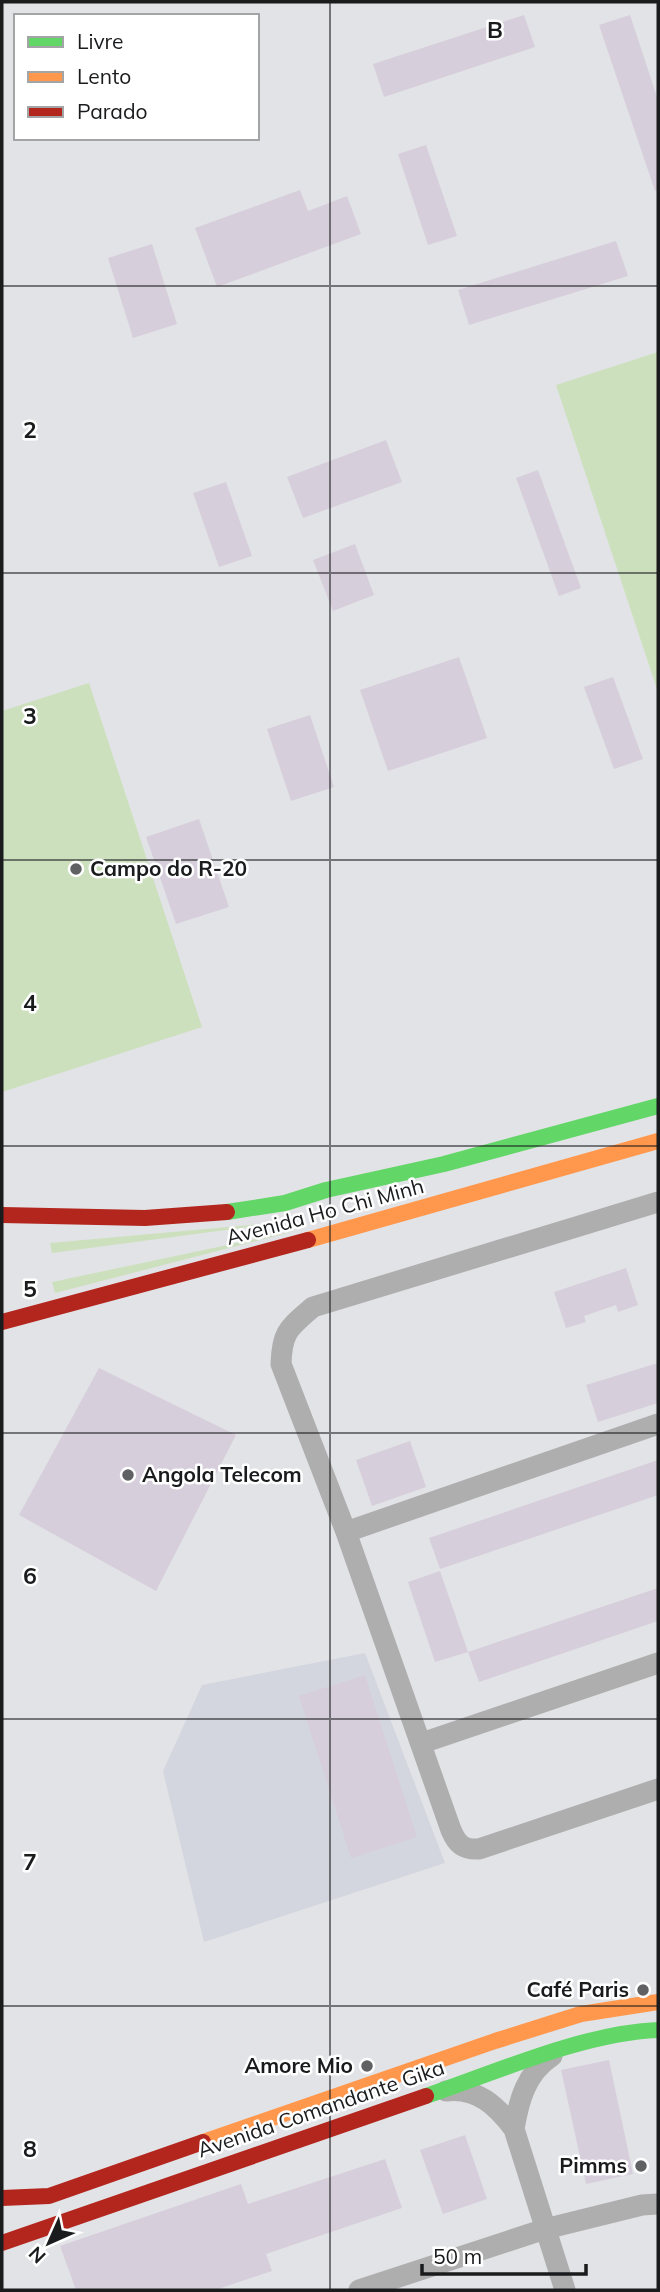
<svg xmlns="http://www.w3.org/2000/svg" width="660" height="2292" font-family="Mulish,sans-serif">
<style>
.built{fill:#d3d6de}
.green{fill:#cde0be}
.building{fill:#d7cedc}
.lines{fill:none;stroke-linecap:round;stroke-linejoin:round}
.street{stroke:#afaeae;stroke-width:21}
.fast{stroke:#63d668;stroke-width:16}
.slow{stroke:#ff974d;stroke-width:16}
.jam{stroke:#b3261e;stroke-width:16}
.grid{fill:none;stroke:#1a1b1d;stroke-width:2;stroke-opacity:0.55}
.poi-dot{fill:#606163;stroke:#fff;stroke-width:2.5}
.labels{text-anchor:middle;stroke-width:5;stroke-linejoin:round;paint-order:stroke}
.poi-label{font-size:21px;font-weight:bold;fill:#1a1b1d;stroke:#fff;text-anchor:end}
.street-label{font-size:21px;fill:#1a1b1d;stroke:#fff}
.grid-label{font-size:23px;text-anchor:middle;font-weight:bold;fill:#1a1b1d;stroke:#fff;stroke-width:5;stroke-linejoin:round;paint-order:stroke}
</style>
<rect width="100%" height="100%" fill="#e2e3e6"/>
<path class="built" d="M 365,1653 L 445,1863 L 204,1942 L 163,1771 L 202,1685 Z"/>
<path class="green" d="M 658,352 L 658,692 L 556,385 Z
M 89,683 L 202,1027 L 2,1092 L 2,711 Z
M 294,1221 L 52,1253 L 50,1243 Z
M 299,1230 L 55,1293 L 52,1282 Z"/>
<path class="building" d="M 524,15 L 535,47 L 384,97 L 373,64 Z
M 630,15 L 658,100 L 658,190 L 655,191 L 599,25 Z
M 426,145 L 457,236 L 428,245 L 398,154 Z
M 300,190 L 308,211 L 347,196 L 361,234 L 217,287 L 195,228 Z
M 616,241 L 628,276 L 469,325 L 458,290 Z
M 152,244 L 177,324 L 133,338 L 108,258 Z
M 386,440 L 402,482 L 303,518 L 287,477 Z
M 538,470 L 581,588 L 559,596 L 516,478 Z
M 226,482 L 252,556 L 219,567 L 193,493 Z
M 355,544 L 374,595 L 333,611 L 313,560 Z
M 459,657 L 487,738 L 388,771 L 360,690 Z
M 613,677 L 643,759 L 614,769 L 584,687 Z
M 310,715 L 334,787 L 291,801 L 267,729 Z
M 199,819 L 229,907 L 176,924 L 146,837 Z
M 626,1268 L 638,1305 L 618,1312 L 616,1305 L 584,1316 L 586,1322 L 566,1328 L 554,1292 Z
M 658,1363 L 658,1403 L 598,1422 L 586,1385 Z
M 99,1368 L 236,1435 L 156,1591 L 19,1515 Z
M 410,1441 L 426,1487 L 372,1506 L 356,1460 Z
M 658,1460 L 658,1495 L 440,1569 L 429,1538 Z
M 440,1571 L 468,1652 L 435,1662 L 408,1582 Z
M 658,1588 L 658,1621 L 479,1682 L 468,1652 Z
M 365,1675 L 417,1837 L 351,1858 L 299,1696 Z
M 609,2060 L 633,2174 L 586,2184 L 561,2070 Z
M 465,2135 L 487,2199 L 443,2214 L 420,2150 Z
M 385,2159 L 402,2208 L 266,2254 L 272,2271 L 215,2290 L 76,2290 L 60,2246 L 241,2184 L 248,2204 Z"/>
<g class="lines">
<path class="street" d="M 658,1202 L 313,1307 C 289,1328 282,1331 281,1364 L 346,1532 L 451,1830 C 457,1844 463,1850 479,1849 L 658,1789
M 346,1532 L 658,1424
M 422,1743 L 658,1663
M 446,2091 C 477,2087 497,2106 514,2129 L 565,2290
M 514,2129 C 519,2100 526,2073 552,2056
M 359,2290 L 545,2229 L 642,2205 L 658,2204"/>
<path class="fast" d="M 227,1212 L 285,1203 L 326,1190 L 444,1164 L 658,1106
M 426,2096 C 497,2072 583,2033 658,2030"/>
<path class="slow" d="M 308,1240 L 658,1141
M 203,2142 L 495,2041 L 581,2014 L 658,2002"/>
<path class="jam" d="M 2,1215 L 145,1218 L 227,1212
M 2,1322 L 308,1240
M 2,2198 L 49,2196 L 203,2142
M 2,2243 L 426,2096"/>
</g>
<path class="grid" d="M 330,2 L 330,2290M 2,286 L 658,286M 2,573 L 658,573M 2,860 L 658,860M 2,1146 L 658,1146M 2,1433 L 658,1433M 2,1719 L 658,1719M 2,2006 L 658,2006"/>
<g class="poi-dot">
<circle cx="76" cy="869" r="7"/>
<circle cx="128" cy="1475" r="7"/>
<circle cx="643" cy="1990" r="7"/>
<circle cx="367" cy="2066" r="7"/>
<circle cx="641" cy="2166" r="7"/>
</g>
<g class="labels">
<g class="poi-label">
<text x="90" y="876" text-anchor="start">Campo do R-20</text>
<text x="142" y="1482" text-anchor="start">Angola Telecom</text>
<text x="629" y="1997">Café Paris</text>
<text x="353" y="2073">Amore Mio</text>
<text x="627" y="2173">Pimms</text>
</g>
<g class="street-label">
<text transform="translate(325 1212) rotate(-15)" y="7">Avenida Ho Chi Minh</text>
<text transform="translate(321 2109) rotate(-19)" y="7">Avenida Comandante Gika</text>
</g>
</g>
<g class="grid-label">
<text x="495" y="38">B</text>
<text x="30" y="438">2</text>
<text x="30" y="724">3</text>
<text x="30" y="1011">4</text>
<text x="30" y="1297">5</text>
<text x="30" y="1584">6</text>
<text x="30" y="1870">7</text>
<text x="30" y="2157">8</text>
</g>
<rect width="660" height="2292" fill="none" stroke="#1a1b1d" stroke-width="7"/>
<rect x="14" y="14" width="245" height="126" fill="#ffffff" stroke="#a3a4a5" stroke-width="2"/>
<rect x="28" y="37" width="35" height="10" fill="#63d668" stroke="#a3a4a5" stroke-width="2"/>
<text x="77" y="49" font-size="21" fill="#1a1b1d">Livre</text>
<rect x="28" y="72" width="35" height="10" fill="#ff974d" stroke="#a3a4a5" stroke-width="2"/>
<text x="77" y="84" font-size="21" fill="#1a1b1d">Lento</text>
<rect x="28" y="107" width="35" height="10" fill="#b3261e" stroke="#a3a4a5" stroke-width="2"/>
<text x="77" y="119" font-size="21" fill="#1a1b1d">Parado</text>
<g transform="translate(49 2243) rotate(225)" stroke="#ffffff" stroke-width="5" paint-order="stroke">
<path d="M0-5L12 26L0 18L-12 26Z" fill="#1a1b1d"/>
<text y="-10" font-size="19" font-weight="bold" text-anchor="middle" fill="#1a1b1d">N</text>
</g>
<path d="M422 2264v10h164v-10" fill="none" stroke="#1a1b1d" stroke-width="3.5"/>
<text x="433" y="2264" font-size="21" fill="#1a1b1d" stroke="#ffffff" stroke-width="5" paint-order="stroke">50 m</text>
</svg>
